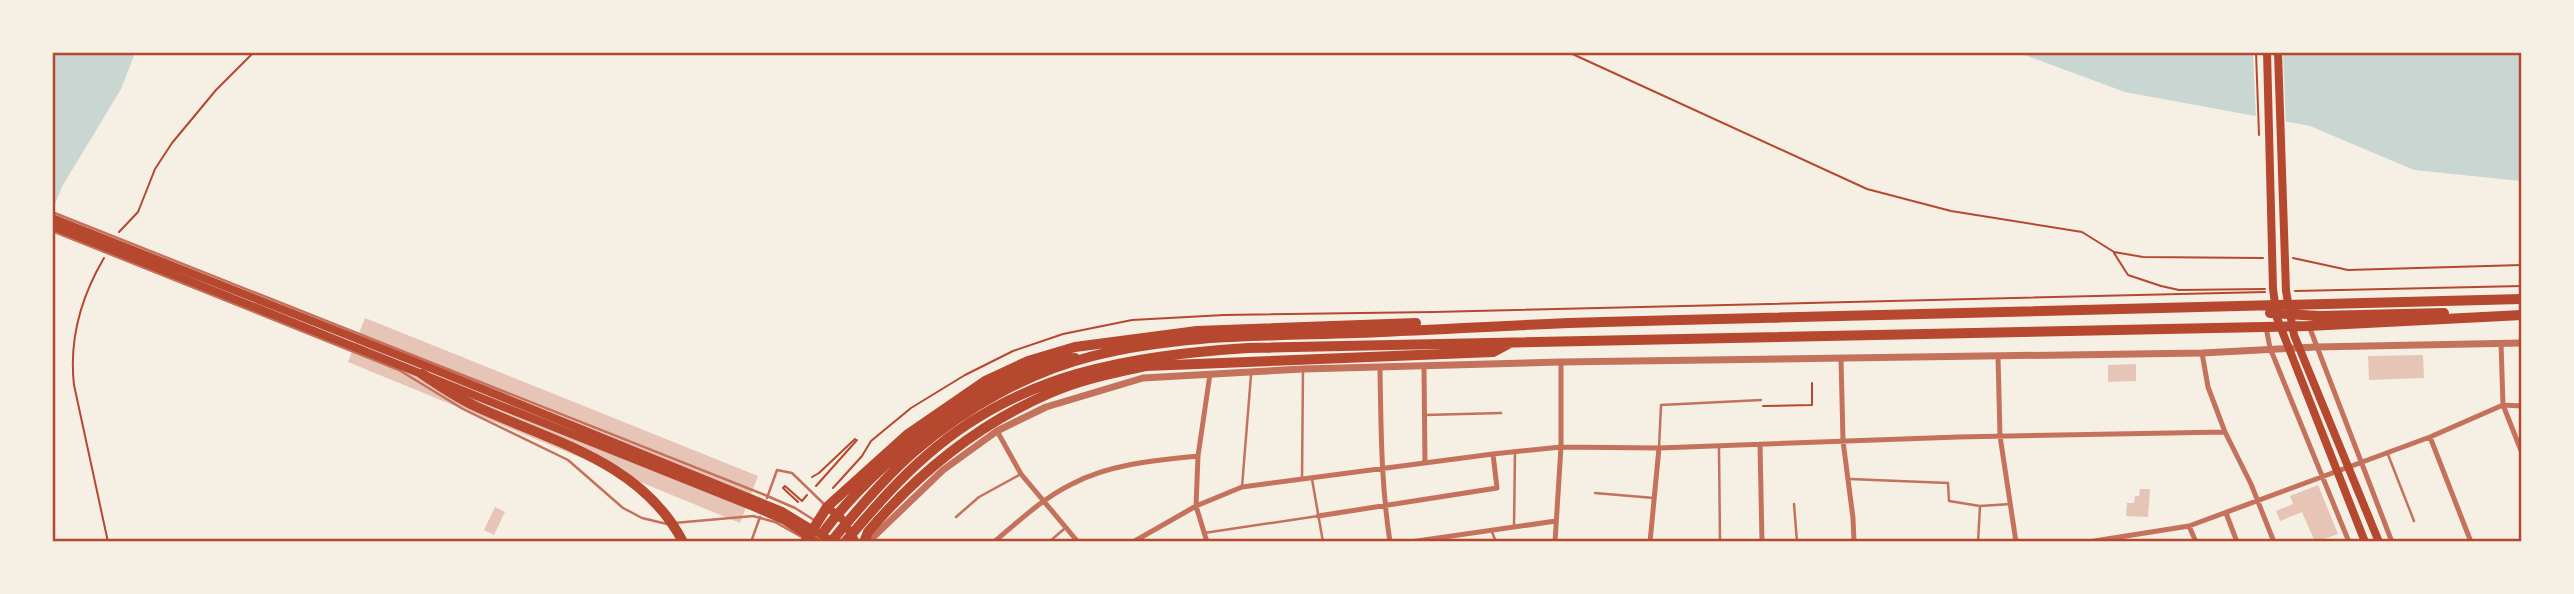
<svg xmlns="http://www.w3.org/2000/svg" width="2574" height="594" font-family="Ubuntu,sans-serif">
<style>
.water{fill:#c9d6d2}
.pier{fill:#f6efe4}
.building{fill:#e6c5b7}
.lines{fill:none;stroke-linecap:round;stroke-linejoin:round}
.path{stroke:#b5482f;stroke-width:2}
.service{stroke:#c5725c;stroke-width:2.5}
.minor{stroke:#c5725c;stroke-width:5}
.tertiary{stroke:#c5725c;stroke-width:7}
.secondary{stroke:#b5482f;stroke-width:8}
.trunk{stroke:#b5482f;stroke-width:10}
.neatline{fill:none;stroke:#b5482f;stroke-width:2.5}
</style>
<rect width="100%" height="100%" fill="#f6efe4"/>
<path class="water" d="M 53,53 L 135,53 L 121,89 L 63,185 L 53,208 Z
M 2019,53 L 2521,53 L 2521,181 L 2414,170 L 2310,126 L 2125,92 Z"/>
<path class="pier" d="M 2253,53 L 2283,53 L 2286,125 L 2256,120 Z"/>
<path class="building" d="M 365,318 L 758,476 L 740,523 L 348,362 Z
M 2423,355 L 2424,378 L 2369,380 L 2368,356 Z
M 2136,364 L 2136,381 L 2108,382 L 2108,365 Z
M 2318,485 L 2338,534 L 2315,542 L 2302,512 L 2280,521 L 2276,511 L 2293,504 L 2290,496 Z
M 2140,489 L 2150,489 L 2148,517 L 2126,516 L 2127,503 L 2134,503 L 2135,496 L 2139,496 Z
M 495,507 L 505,512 L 494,535 L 484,530 Z"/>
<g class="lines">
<path class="path" d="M 1568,52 L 1867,189 L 1951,211 L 2082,232 L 2114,252 L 2143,257 L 2263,258
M 2256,52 L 2259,135
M 119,232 L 138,212 L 155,169 L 172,143 L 216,90 L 254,52
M 2114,253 L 2128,275 L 2161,286 L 2179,290 L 2265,289
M 104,258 C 81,297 69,341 74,385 L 108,542
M 2293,258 L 2348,270 L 2522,265
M 2295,291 L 2522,286
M 1763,406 L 1812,405 L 1812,383
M 812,477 L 819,473 L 855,439
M 816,486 L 857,440
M 833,488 L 862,456 L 871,441 L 911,408 L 965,375 L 1013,351 L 1063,334 L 1132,320 L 1224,315 L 1434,312 L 2265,292
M 798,502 L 783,488 L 785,486 L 802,501 L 807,495"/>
<path class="service" d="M 52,212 L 765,495 L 795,508 L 814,520
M 52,231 L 399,370 L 463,409 L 568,460 L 623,508 L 642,518 L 667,524
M 1425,415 L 1501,413
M 1659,448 L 1661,405 L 1761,400
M 1719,448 L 1720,542
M 2387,452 L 2414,521
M 1302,479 L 1303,370
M 1312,479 L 1323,542
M 1850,479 L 1948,483 L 1949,501 L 1980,506 L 2011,504
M 1242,487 L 1251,375
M 1595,493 L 1654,498
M 767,498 L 777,470 L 792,473 L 825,505
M 1794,504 L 1797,542
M 956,517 L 979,497 L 1021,474
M 674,523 L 753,516 L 775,522 L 805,539
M 1514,526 L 1515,452
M 1492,532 L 1496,542
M 1204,533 L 1318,516
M 751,542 L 760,517
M 1049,542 L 1064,529
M 1978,542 L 1980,506"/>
<path class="minor" d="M 2309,326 L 2392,542
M 2266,327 L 2270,348 L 2349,542
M 2501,343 L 2503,405 L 2522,453
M 2202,353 L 2208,387 L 2225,432 L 2251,484 L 2274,542
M 1998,356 L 2000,436 L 2016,542
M 1841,358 L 1843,441 L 1853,518 L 1854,542
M 1424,368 L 1425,463
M 1380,369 C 1381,427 1381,484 1390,542
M 997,431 L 1021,474 L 1078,542
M 2430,437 L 2471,542
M 1760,444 L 1762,542
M 2226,513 L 2237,542
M 1318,516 L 1497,488 L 1493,454
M 2189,526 L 2196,542
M 994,542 C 1019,521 1043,498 1072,484 C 1109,464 1157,460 1198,456
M 1133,542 L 1196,506 L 1242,487 L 1493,454 L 1561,447 L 1659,448 L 1958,437 L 2225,432
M 1207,542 L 1196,506 L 1198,456 L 1210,374
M 1410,542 L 1556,521
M 1555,542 L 1561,447 L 1561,362
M 1650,542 L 1659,448
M 2088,542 L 2189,526 L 2430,437 L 2503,405 L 2522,406"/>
<path class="tertiary" d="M 868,542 L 943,470 L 997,431 L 1046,407 L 1143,378 L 1303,369 L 1561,362 L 2202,353 L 2316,347 L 2522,343"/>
<path class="secondary" d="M 2267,52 L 2273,289 L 2277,318 L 2365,542
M 2278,52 L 2286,291 L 2294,335 L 2379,542
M 52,218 L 431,368 L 782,511 L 833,542
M 52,226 L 756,508 L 783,520 L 817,542
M 827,507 L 842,519 L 856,542"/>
<path class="trunk" d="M 2270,313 L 2319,316 L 2444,313
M 422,374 C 440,386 457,398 477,407 C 553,442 642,462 683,542
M 822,534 C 871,467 991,365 1075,358
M 805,542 L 827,507 L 908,434 L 985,381 L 1028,361 L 1075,347 L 1197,331 L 1416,323
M 831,542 C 857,510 884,478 915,451 C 965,408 1029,372 1093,356 C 1178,334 1269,336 1356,333 C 1439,330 1521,324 1603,322 C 1909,314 2215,309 2522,299
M 845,542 C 871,512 896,482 926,456 C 1020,373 1128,356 1248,348 L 2308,326 L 2522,315
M 864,542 L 868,532 C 918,473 977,425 1048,394 C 1079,380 1113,373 1146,366 L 1493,352 L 1510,343"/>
</g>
<rect width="2574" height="594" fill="none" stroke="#f6efe4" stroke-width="108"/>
<rect x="54" y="54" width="2466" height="486" class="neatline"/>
</svg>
